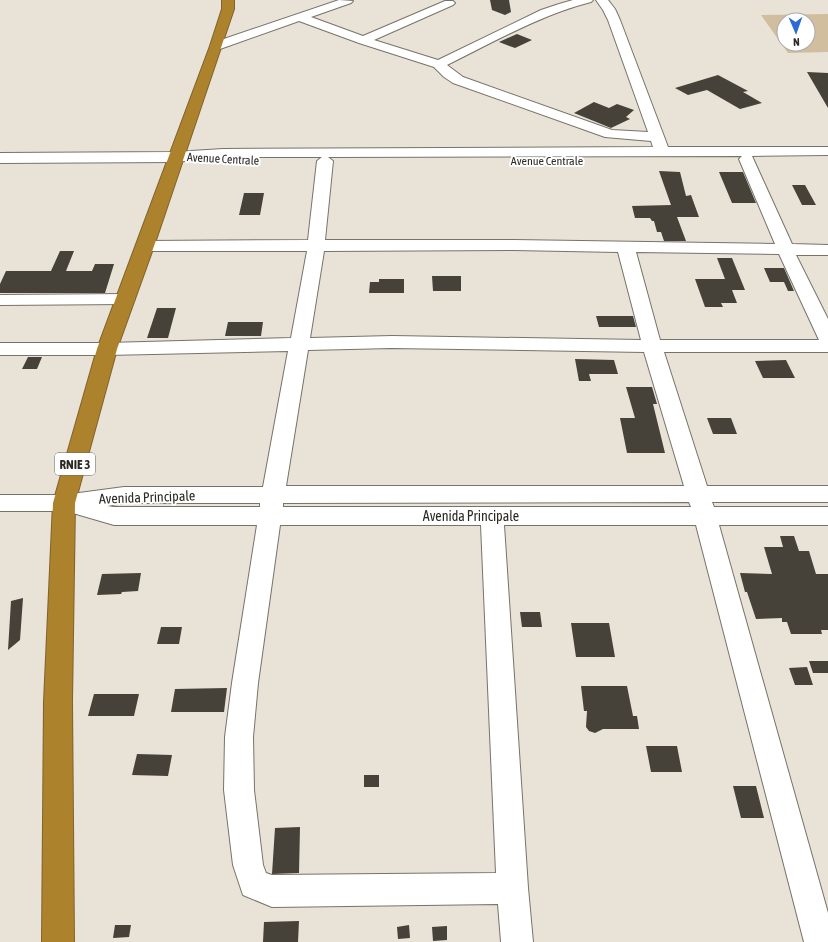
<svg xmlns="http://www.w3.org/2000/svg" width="828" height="942" font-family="'Asap Condensed',sans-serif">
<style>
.green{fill:#d0be9e;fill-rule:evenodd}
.building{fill:#464139}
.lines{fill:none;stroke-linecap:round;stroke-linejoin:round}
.minor-casing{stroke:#787369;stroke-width:2}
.highway-casing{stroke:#80632a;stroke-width:2}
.minor{fill:#fff;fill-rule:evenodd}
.highway{fill:#ad822d;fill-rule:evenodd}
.labels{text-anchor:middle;stroke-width:4;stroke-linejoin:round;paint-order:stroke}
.far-street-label{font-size:12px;fill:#2c2925;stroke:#fff}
.shield{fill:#fff;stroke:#6b6966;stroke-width:1}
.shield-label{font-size:13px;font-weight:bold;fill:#2c2925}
.street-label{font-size:14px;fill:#2c2925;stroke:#fff}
</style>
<rect width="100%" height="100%" fill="#e8e2d7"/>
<path class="green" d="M 828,14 L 828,52 L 788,53 L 761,15 ZM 784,20 L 808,20 L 808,44 L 784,44 Z"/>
<path class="building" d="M 490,0 L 509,0 L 511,12 L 505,15 L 492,10 Z
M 517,34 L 532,40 L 515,48 L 499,42 Z
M 807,72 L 828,73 L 828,108 Z
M 718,75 L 748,91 L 743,92 L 762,103 L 740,109 L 707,90 L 688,95 L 675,88 Z
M 594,102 L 609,108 L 617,104 L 634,110 L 626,117 L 630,119 L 611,128 L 574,113 Z
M 659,171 L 680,172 L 686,196 L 691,195 L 699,217 L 677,217 L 686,241 L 664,241 L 661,232 L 657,232 L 654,221 L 652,221 L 650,218 L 635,218 L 632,206 L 671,205 Z
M 719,172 L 743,172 L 756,203 L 732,203 Z
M 792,185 L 805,185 L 816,205 L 802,205 Z
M 244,193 L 264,193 L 260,215 L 239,215 Z
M 60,251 L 74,251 L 66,271 L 92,271 L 95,264 L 114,264 L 105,293 L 0,293 L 0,284 L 6,271 L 51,271 Z
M 717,258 L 732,258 L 745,290 L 732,290 L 737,303 L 721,303 L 723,307 L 705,307 L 695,279 L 725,279 Z
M 764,268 L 784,268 L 794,291 L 788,291 L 784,282 L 770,282 Z
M 432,276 L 461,276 L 461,291 L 433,291 Z
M 379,279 L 404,279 L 404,293 L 369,293 L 370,282 L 379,282 Z
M 157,308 L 176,308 L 168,338 L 147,338 Z
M 596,316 L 633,316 L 636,327 L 599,327 Z
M 228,322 L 263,322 L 261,336 L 225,336 Z
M 28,357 L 42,357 L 37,369 L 22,369 Z
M 575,359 L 614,360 L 618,374 L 589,374 L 591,381 L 579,381 Z
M 786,360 L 795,378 L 763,378 L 755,361 Z
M 626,387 L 652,387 L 657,404 L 653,404 L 665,453 L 627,453 L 620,418 L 635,418 Z
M 707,418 L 731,418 L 737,434 L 713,434 Z
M 780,536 L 794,536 L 799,551 L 809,551 L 816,574 L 828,574 L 828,630 L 821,630 L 822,634 L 791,634 L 787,622 L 782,622 L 782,618 L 756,619 L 747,592 L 745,592 L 740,573 L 772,574 L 764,547 L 783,547 Z
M 141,573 L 138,591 L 122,592 L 121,594 L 97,595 L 102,574 Z
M 23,598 L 20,640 L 8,650 L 11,601 Z
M 520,612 L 540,612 L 542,627 L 522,627 Z
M 571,623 L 609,623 L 615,657 L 576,657 Z
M 161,627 L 182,627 L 179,644 L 157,644 Z
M 809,661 L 828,661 L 828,673 L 813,673 Z
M 807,667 L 813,685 L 795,685 L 789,668 Z
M 581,686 L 627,686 L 633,716 L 637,716 L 639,729 L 603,729 L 595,733 L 589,731 L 586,727 L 587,711 L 584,711 Z
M 227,688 L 224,712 L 171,712 L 175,689 Z
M 94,694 L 139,694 L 134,716 L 88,716 Z
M 646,746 L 677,746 L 682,772 L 651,772 Z
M 137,754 L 172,755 L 168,776 L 132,775 Z
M 364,775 L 379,775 L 379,787 L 364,787 Z
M 733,786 L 756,786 L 764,818 L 741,818 Z
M 300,827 L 299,873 L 272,874 L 275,828 Z
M 299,921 L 298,942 L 263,942 L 264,922 Z
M 115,925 L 131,925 L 129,937 L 113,938 Z
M 409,925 L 410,938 L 398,939 L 397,927 Z
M 447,926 L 447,940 L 433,941 L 432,927 Z"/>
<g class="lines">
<defs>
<path id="minor" d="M 339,0 L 353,1 L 351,3 L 311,17 L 363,36 L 445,1 L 453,1 L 455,3 L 453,5 L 374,40 L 438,60 L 541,10 L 559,4 L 573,0 L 593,0 L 591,2 C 540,15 494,42 447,65 L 463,77 L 612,130 L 648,132 L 608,20 L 603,10 L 596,0 L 608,0 L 615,9 L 620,20 L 668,147 L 828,147 L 828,155 L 752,156 L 792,244 L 828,245 L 828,255 L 796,255 L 828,319 L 828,352 L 664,352 L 707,486 L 828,486 L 828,502 L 712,502 L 714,507 L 828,507 L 828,525 L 719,525 L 828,913 L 828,942 L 804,942 L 696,525 L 504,525 L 528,888 L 533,942 L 501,942 L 498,904 L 272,907 L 243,895 L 233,865 L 224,790 L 225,737 L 232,683 L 257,525 L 114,525 L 66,511 L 0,511 L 0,495 L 64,495 L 124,487 L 263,487 L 288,351 L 107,355 L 0,355 L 0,343 L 107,343 L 291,338 L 307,251 L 145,251 L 139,250 L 136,246 L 139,242 L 145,241 L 308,240 L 317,161 L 322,157 L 223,157 L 175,162 L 0,163 L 0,153 L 175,152 L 223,149 L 653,147 L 651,141 L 605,137 L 453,83 L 444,77 L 434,67 L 359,43 L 299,21 L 220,49 L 212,49 L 210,46 L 212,43 ZM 742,156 L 739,159 L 775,244 L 514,240 L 325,240 L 333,161 L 328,157 ZM 514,250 L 618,252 L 641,340 L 392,336 L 310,338 L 324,251 ZM 636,252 L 779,254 L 819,340 L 660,340 ZM 392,348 L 644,352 L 684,486 L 286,486 L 308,350 ZM 689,502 L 691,507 L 283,507 L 283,503 ZM 124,503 L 260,503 L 260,507 L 114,507 L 107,506 ZM 280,525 L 481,525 L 496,873 L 272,875 L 266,873 L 263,865 L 254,790 L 253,737 L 258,683 Z
M 126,294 L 132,295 L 135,299 L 132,303 L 126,304 L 0,305 L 0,295 Z"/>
<path id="highway" d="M 222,0 L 234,0 L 234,9 L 154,246 L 117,349 L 75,503 L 72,702 L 74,942 L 42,942 L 44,702 L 53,503 L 97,349 L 210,46 L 222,9 Z"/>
</defs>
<use href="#minor" class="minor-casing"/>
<use href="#highway" class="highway-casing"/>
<use href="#minor" class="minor"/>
<use href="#highway" class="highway"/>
</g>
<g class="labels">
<g class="far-street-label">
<text transform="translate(223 159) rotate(3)" y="4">Avenue Centrale</text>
<text x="547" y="165">Avenue Centrale</text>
</g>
<rect class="shield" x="55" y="453" width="40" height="22" rx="3"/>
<g class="shield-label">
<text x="75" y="469">RNIE 3</text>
</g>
<g class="street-label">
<text transform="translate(147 497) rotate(-2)" y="5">Avenida Principale</text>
<text x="471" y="521">Avenida Principale</text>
</g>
</g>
<g transform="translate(796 32) rotate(178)"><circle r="19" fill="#ffffff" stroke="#aba9a8"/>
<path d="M0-3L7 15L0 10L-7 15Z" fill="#2b6ad7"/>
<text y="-6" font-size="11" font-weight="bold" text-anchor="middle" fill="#2c2925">N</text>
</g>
</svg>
